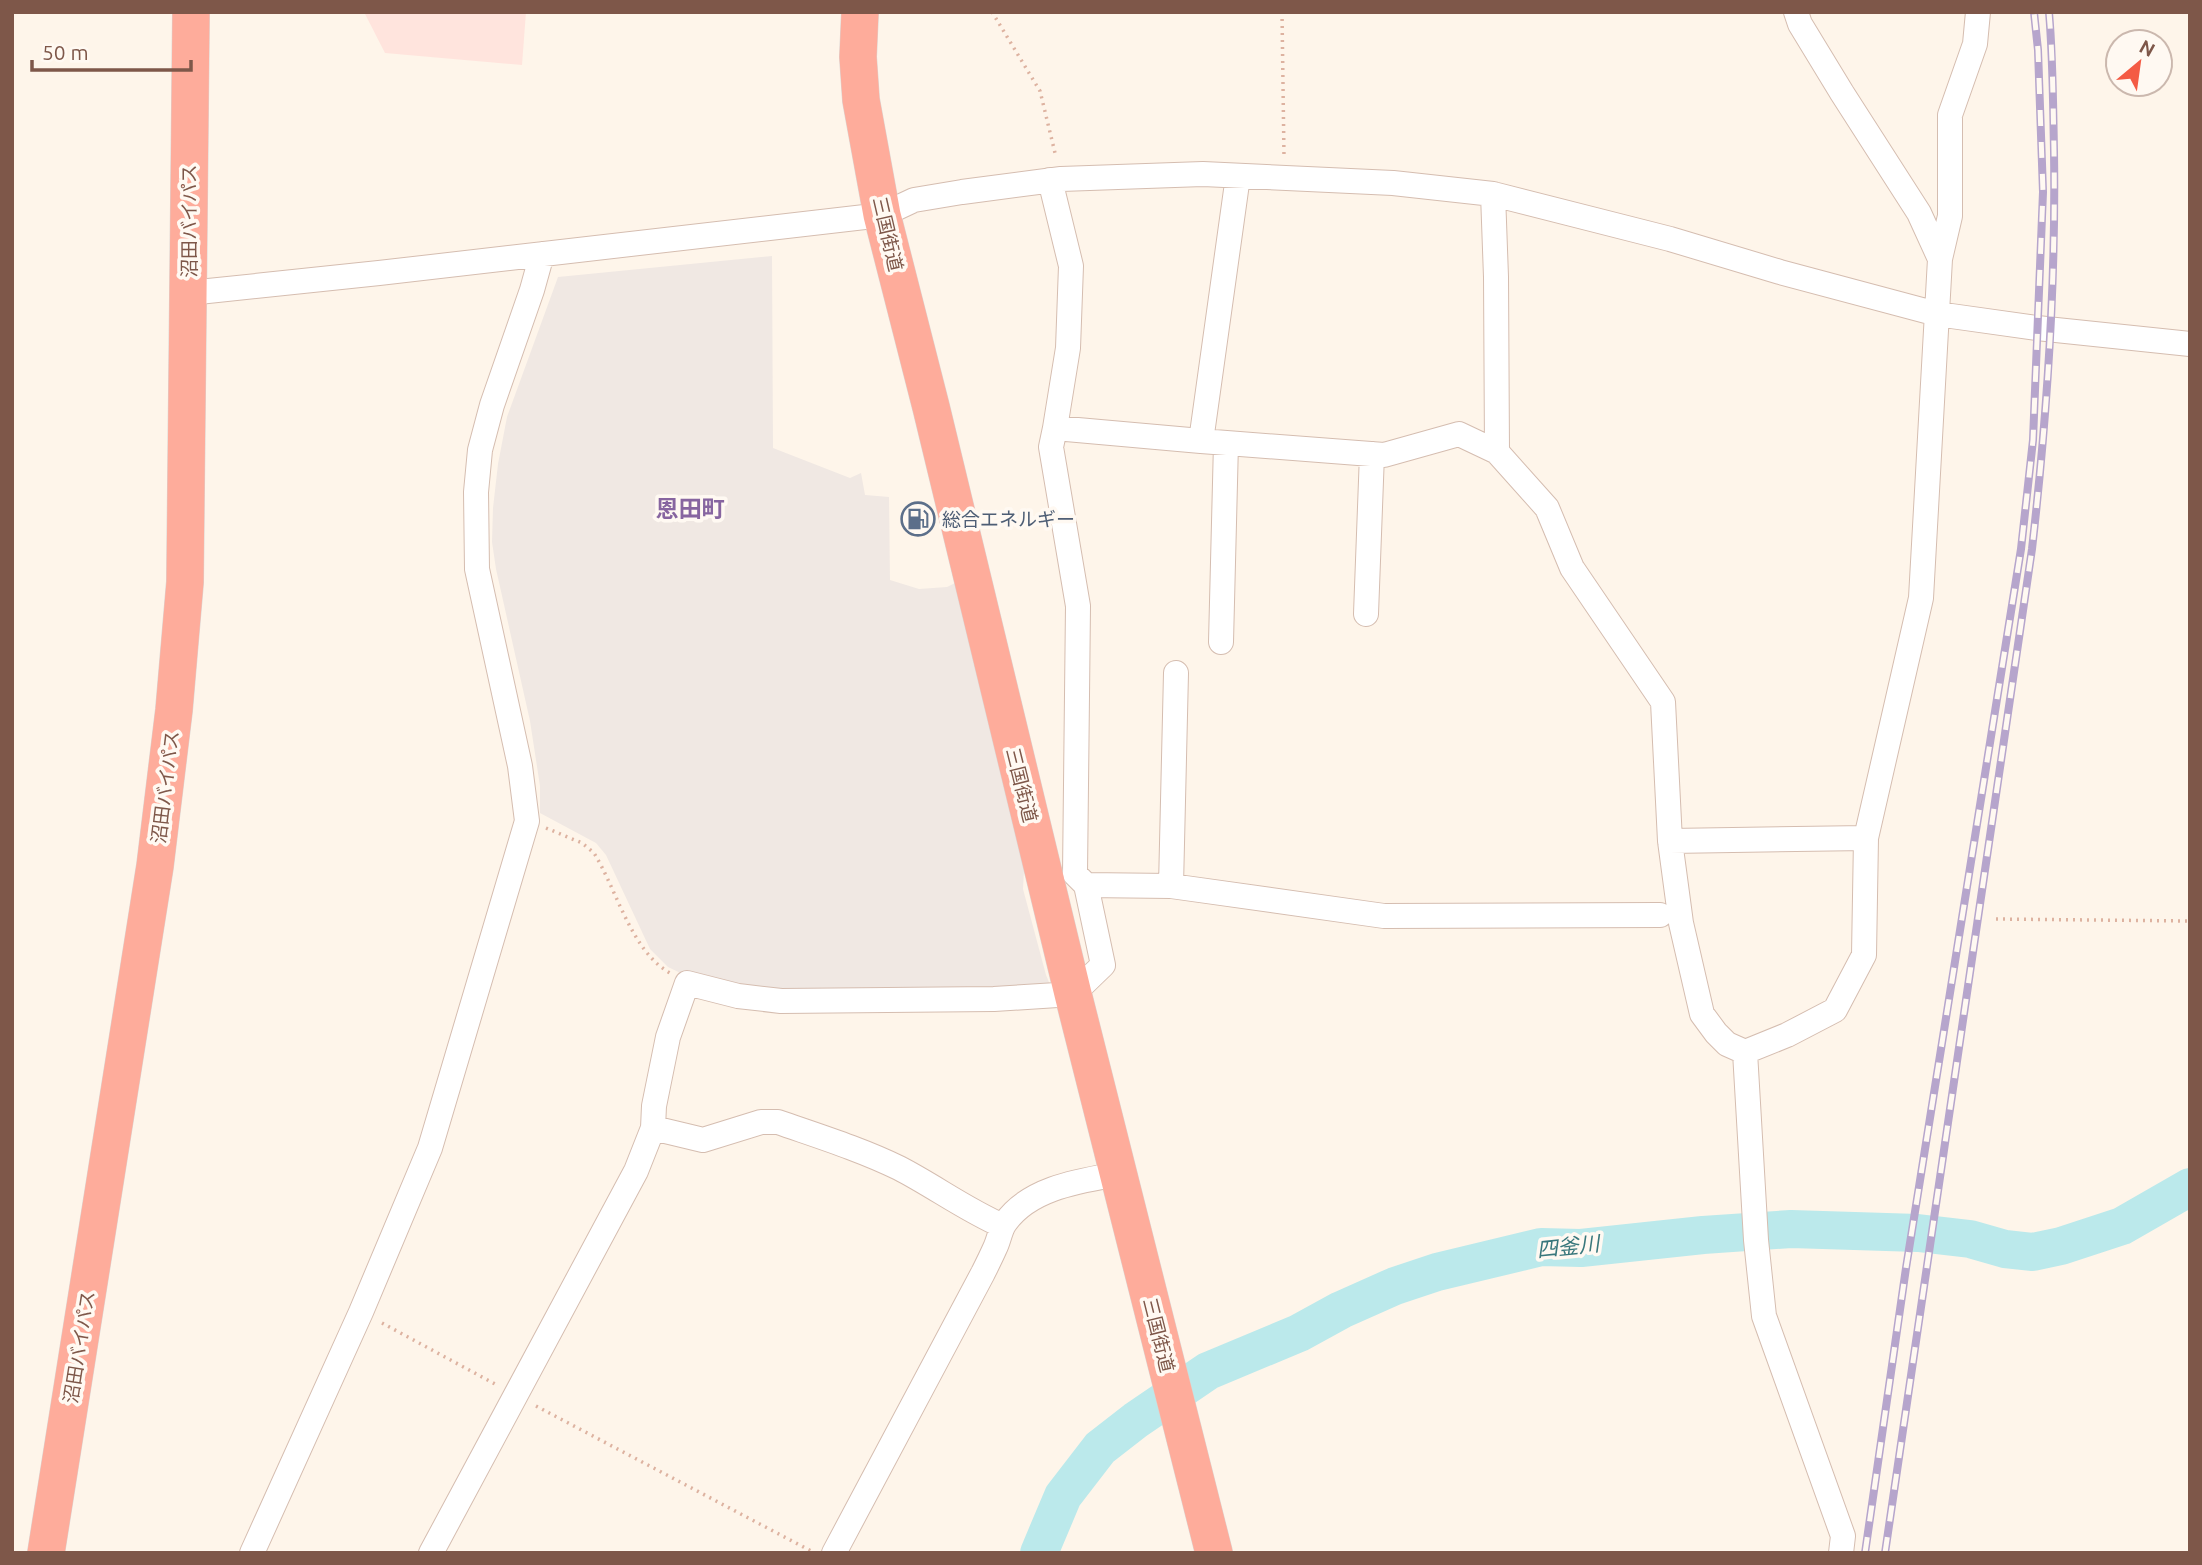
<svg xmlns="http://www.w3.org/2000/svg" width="2202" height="1565" font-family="Ubuntu,'Noto Sans JP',sans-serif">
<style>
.commercial{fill:#ffe4dd}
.industrial{fill:#f0e8e3}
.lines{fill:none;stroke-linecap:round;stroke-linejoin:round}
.river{stroke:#bbe9eb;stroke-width:38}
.minor-casing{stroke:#d5bdb0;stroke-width:26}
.highway-casing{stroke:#ddd3d0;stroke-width:38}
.path{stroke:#ddb2a0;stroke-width:3.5;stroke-dasharray:2 5;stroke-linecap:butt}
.minor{stroke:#fff;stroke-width:24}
.highway{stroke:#feac9b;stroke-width:37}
.rail-casing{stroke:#b6a5cc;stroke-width:8}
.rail{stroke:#fff9f2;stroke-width:5;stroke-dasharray:16;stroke-linecap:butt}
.labels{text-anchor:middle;stroke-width:7;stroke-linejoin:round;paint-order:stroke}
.street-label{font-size:19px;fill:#7e5749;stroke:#fff9f2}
.service-label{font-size:19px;fill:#4e5e75;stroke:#fff9f2;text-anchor:start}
.water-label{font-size:21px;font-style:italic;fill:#38777c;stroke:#fff9f2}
.quarter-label{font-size:23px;font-weight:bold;fill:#8765a0;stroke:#fff9f2}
</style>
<rect width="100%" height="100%" fill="#fef5ea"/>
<path class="commercial" d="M 364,12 L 526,12 L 522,65 L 385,53 Z"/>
<path class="industrial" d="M 772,256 L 773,448 L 850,478 L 861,473 L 865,495 L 889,497 L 890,580 L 919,589 L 947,587 L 959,581 L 1026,831 L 1023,889 L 1046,975 L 1053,992 L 782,997 L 691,978 L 668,967 L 650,949 L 606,855 L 596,843 L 540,813 L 540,786 L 530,721 L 496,569 L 492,542 L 493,508 L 498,464 L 507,417 L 558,277 Z"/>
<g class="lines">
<path class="river" d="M 1039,1553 L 1063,1496 L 1100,1448 L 1136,1420 L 1208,1371 L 1299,1333 L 1341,1310 L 1395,1286 L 1437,1272 L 1541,1247 L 1581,1248 L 1703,1235 L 1791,1229 L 1918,1233 L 1970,1239 L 2005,1249 L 2033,1252 L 2061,1246 L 2122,1226 L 2190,1187"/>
<defs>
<path id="minor" d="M 1238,176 L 1201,441 L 1384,455 L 1459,434 L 1497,452
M 1050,180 L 1071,266 L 1068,348 L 1055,428
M 1493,194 L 1496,277 L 1497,452 L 1547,508 L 1572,568 L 1663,702 L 1670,841 L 1681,923 L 1702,1014 L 1716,1033 L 1727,1044 L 1745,1052 L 1756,1240 L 1764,1316 L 1843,1536 L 1841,1553
M 1940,259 L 1950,216 L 1950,115 L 1975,44 L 1978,12
M 189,293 L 379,273 L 882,215 L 914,200 L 962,192 L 1061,179 L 1203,174 L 1393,183 L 1493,194 L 1670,239 L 1780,272 L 1937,314 L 2037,328 L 2190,344
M 1366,614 L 1372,454
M 1221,642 L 1226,443
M 1670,841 L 1866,838
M 1086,885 L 1075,874 L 1078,606 L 1051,447 L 1055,428 L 1201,441
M 1171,886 L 1384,916 L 1660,915
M 1745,1052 L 1787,1035 L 1835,1010 L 1864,955 L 1866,838 L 1921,598 L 1940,259 L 1919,213 L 1842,93 L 1800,24 L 1796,12
M 653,1128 L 703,1140 L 761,1122 L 778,1122 C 818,1136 860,1149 899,1168 C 934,1186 966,1210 1003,1226
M 252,1553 L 361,1312 L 430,1148 L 527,821 L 520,766 L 477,569 L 476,492 L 480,450 L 492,405 L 532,290 L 542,254
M 431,1553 L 636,1171 L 653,1128 L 654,1106 L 668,1037 L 687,983 L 738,996 L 781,1001 L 994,999 L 1073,994 L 1103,965 L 1086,885 L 1171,886 L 1176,673
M 834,1553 L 983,1273 C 987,1265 991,1257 995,1248 C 999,1240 1000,1230 1005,1223 C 1029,1188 1079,1181 1118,1174"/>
<path id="highway" d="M 860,12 L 858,57 L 861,100 L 882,215 L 931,407 L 1073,994 L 1214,1553
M 46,1553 L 155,866 L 174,710 L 185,582 L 191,12"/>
</defs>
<use href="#minor" class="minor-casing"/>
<use href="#highway" class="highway-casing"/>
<path class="path" d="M 992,12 L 1040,91 L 1056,157
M 1282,12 L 1284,157
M 546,828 L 582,843 L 594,853 C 617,890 631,951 670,973
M 1996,919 L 2190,921
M 382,1323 L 495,1384
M 536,1406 L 811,1551"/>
<use href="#minor" class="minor"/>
<use href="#highway" class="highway"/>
<defs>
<path id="rail" d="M 1865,1553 L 1906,1268 L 2021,549 L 2033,440 L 2043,192 L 2038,50 L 2034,12
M 1885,1553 L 2032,549 C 2047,417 2056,284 2054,151 C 2053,104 2053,58 2049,12"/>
</defs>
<use href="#rail" class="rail-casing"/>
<use href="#rail" class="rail"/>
</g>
<defs>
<symbol id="fuel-ring" viewBox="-11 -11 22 22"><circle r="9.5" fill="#fff9f2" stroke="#5c6f8a" stroke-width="1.5"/><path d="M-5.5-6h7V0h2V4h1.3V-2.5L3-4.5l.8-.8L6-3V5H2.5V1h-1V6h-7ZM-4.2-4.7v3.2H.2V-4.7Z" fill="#5c6f8a"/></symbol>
</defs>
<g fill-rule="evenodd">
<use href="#fuel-ring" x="899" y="500" width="38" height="38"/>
</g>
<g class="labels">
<g class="street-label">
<text transform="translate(189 221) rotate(-90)" y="7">沼田バイパス</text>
<text transform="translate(888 234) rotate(77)" y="7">三国街道</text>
<text transform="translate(1022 785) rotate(76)" y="7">三国街道</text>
<text transform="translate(165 787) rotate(-83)" y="7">沼田バイパス</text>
<text transform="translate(1159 1335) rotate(76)" y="7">三国街道</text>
<text transform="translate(79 1347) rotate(-81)" y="7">沼田バイパス</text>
</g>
<g class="service-label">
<text x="942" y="526">総合エネルギー</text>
</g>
<g class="water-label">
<text transform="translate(1568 1247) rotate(-6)" y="7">四釜川</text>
</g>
<g class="quarter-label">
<text x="690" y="517">恩田町</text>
</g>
</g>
<rect width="2202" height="1565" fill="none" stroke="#7e5749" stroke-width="28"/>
<g transform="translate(2139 63) rotate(29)"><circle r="33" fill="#fff9f2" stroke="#cbb8ae" stroke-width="2"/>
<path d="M0-5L12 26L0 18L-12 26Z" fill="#f45b44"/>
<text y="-10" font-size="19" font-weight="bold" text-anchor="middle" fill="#7e5749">N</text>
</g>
<path d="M32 60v10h159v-10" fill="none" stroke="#7e5749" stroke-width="3.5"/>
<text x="42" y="60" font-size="21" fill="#7e5749" stroke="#fff9f2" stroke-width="5" paint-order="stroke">50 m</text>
</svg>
